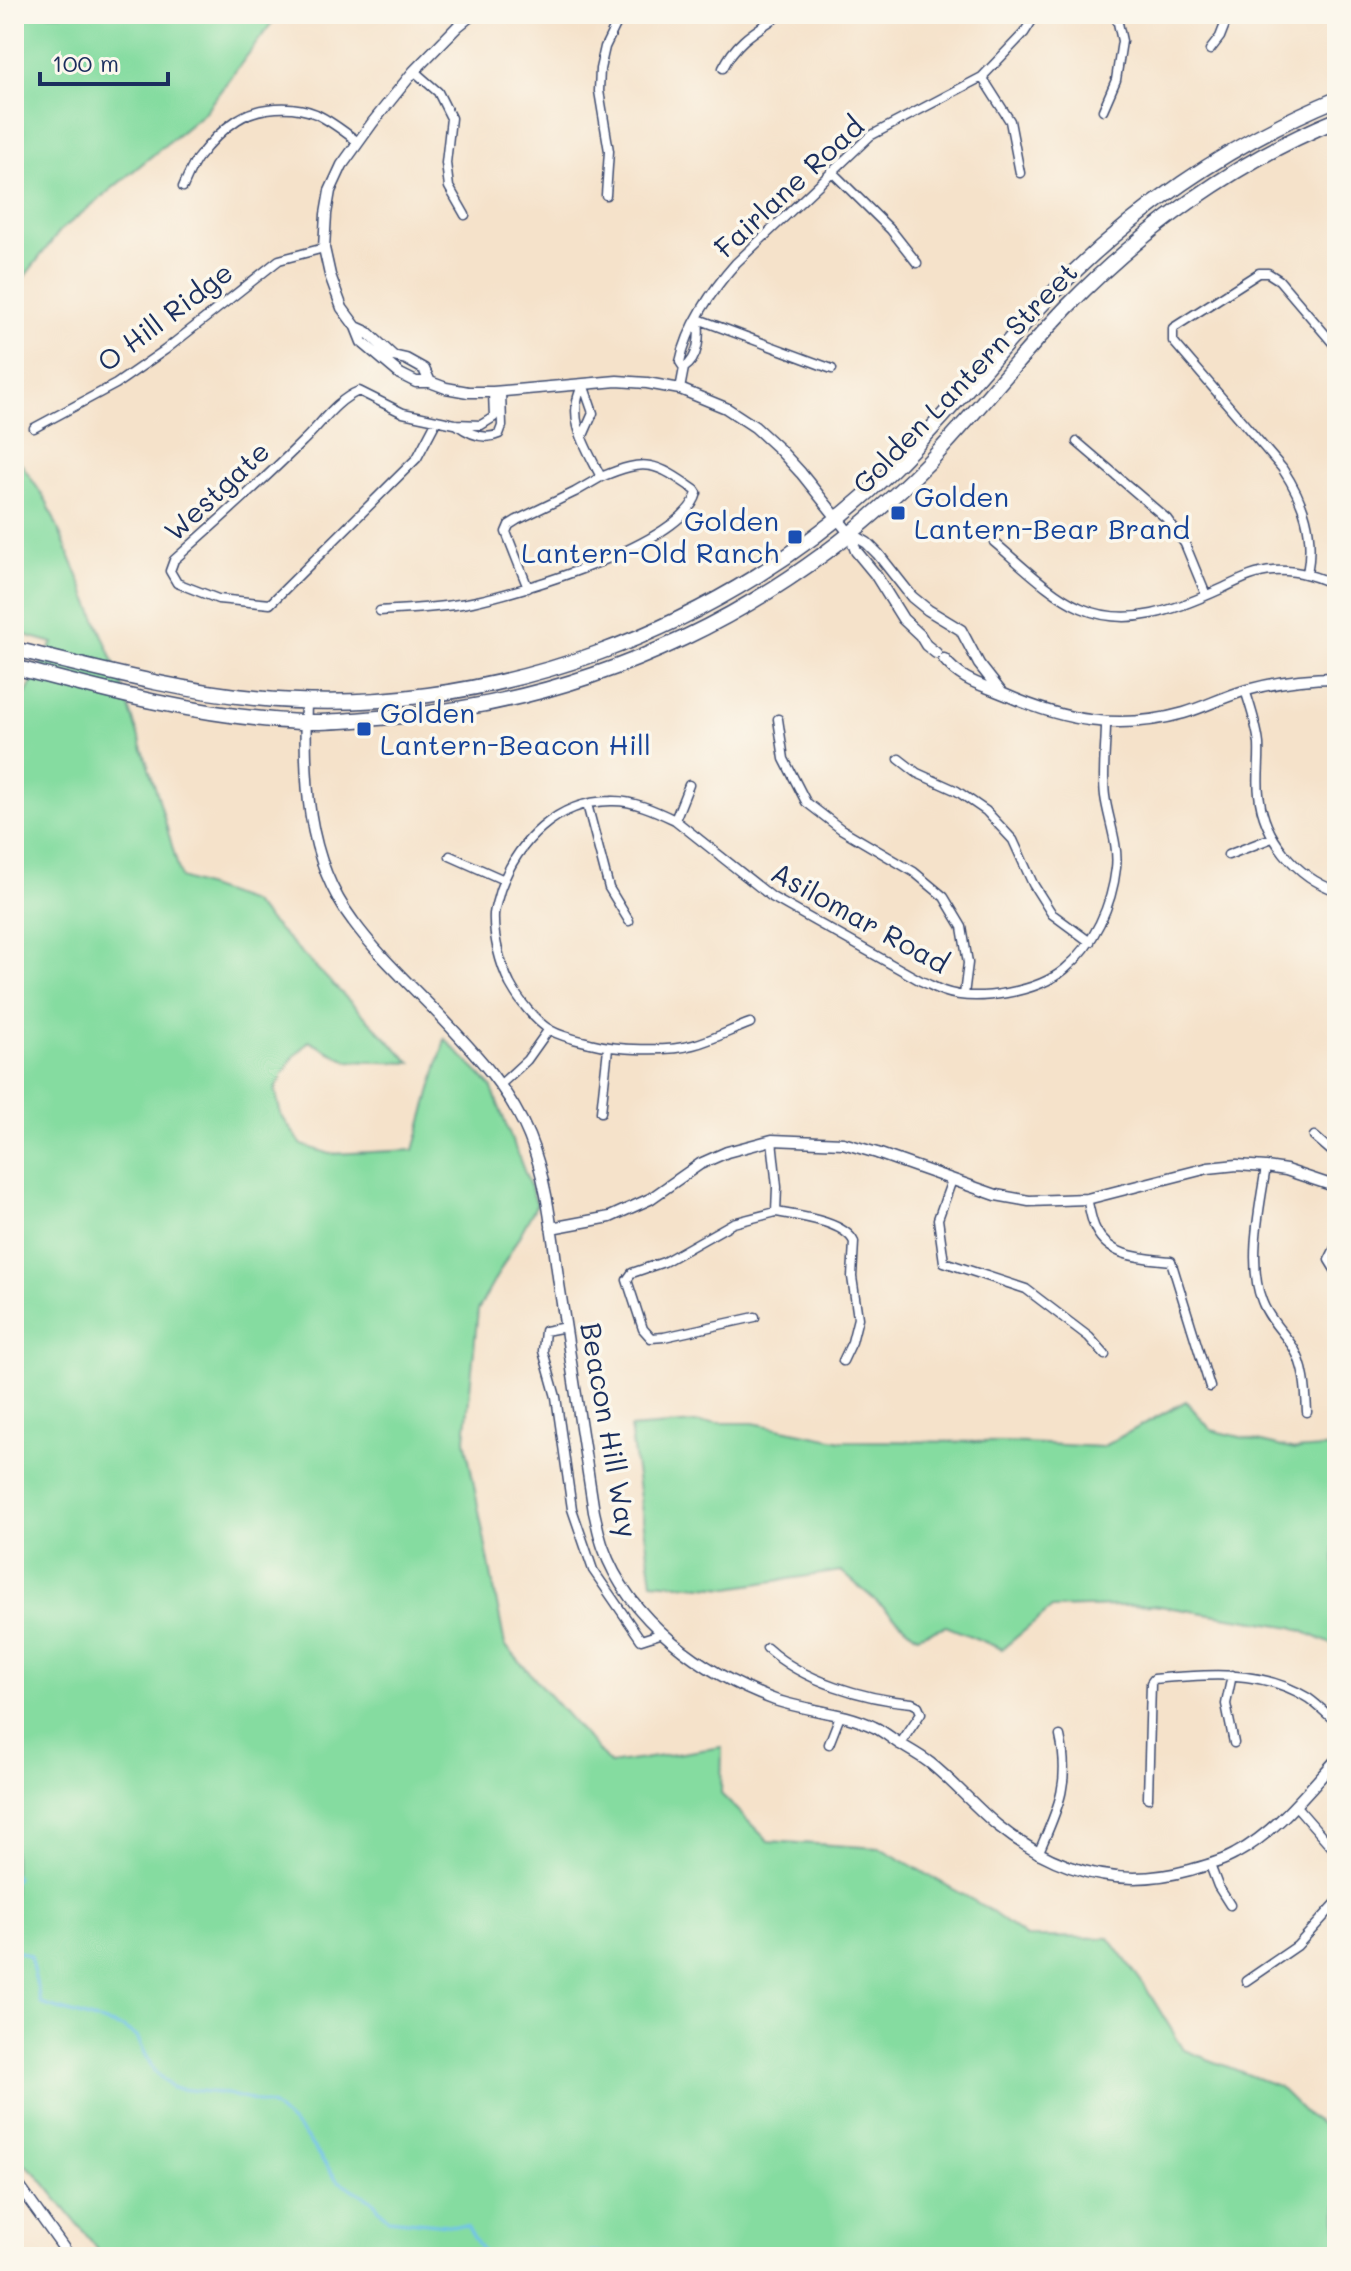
<svg xmlns="http://www.w3.org/2000/svg" width="1351" height="2271" font-family="Mali,sans-serif">
<style>
.green{fill:#85dca0;stroke:#50867f;stroke-width:2}
.lines{fill:none;stroke-linecap:round;stroke-linejoin:round}
.stream{stroke:#71c1ec;stroke-width:3}
.minor-casing{stroke:#3c4a6e;stroke-width:11}
.tertiary-casing{stroke:#3c4a6e;stroke-width:13}
.primary-casing{stroke:#3c4a6e;stroke-width:17}
.minor{stroke:#fff;stroke-width:8}
.tertiary{stroke:#fff;stroke-width:10}
.primary{stroke:#fff;stroke-width:14}
.transit-dot{fill:#1a4fb4;stroke:#fbf7ec;stroke-width:3}
.labels{text-anchor:middle;stroke-width:7;stroke-linejoin:round;paint-order:stroke}
.street-label{font-size:28px;fill:#1b2f5e;stroke:#fbf7ec}
.transit-label{font-size:28px;fill:#164399;stroke:#fbf7ec;text-anchor:start}
</style>
<rect width="100%" height="100%" fill="#fbf7ec"/>
<filter id="ink" filterUnits="userSpaceOnUse"><feTurbulence type="fractalNoise" baseFrequency=".0125" numOctaves="2"/><feDisplacementMap in="SourceGraphic" scale="16" xChannelSelector="R" yChannelSelector="G"/><feConvolveMatrix kernelMatrix="1 2 1 2 8 2 1 2 1" color-interpolation-filters="sRGB"/></filter>
<filter id="wash" filterUnits="userSpaceOnUse"><feTurbulence type="fractalNoise" baseFrequency=".006" numOctaves="4" result="noise"/><feDisplacementMap in="SourceGraphic" scale="32" xChannelSelector="R" yChannelSelector="G"/><feGaussianBlur stdDeviation="1.8" result="paint"/><feColorMatrix in="noise" values="0 0 0 0 0 0 0 0 0 0 0 0 0 0 0 0 0 1.4 0 .05"/><feComposite in="paint" operator="in"/></filter>
<g filter="url(#wash)">
<rect width="100%" height="100%" fill="#f5e2ca"/>
<path class="green" d="M 14,14 L 266,14 L 274,20 L 203,114 L 60,231 L 14,290 Z
M 14,453 L 47,502 L 116,667 L 158,796 L 181,878 L 251,902 L 411,1063 L 347,1061 L 309,1041 L 291,1060 L 275,1089 L 281,1115 L 302,1145 L 330,1154 L 414,1150 L 445,1039 L 491,1086 L 537,1204 L 478,1310 L 465,1439 L 505,1645 L 610,1764 L 722,1747 L 721,1794 L 768,1841 L 880,1848 L 985,1907 L 1026,1937 L 1109,1938 L 1144,1985 L 1184,2050 L 1278,2086 L 1307,2115 L 1337,2134 L 1337,2257 L 101,2257 L 96,2247 L 36,2173 L 14,2156 L 14,716 L 53,643 L 14,632 Z
M 1186,1401 L 1211,1430 L 1295,1450 L 1337,1447 L 1337,1543 L 1334,1544 L 1336,1610 L 1337,1594 L 1336,1646 L 1293,1627 L 1153,1605 L 1052,1608 L 1002,1649 L 946,1626 L 917,1636 L 841,1571 L 729,1588 L 652,1582 L 630,1428 L 695,1423 L 753,1423 L 842,1441 L 1006,1442 L 1102,1447 Z"/>
<g class="lines">
<path class="stream" d="M 14,1875 L 16,1878 L 14,1881
M 14,1950 L 30,1956 L 41,2004 L 123,2028 L 137,2037 L 154,2071 L 172,2088 L 227,2094 L 273,2106 L 305,2136 L 337,2180 L 373,2201 L 388,2219 L 467,2227 L 487,2257
M 582,2257 L 592,2252 L 622,2257"/>
</g>
</g>
<g filter="url(#ink)">
<g class="lines">
<defs>
<path id="minor" d="M 1210,50 L 1220,37 L 1229,14
M 723,68 C 737,40 756,31 781,14
M 414,71 L 438,92 L 451,118 L 446,163 L 449,187 L 465,215
M 982,77 L 1010,121 L 1020,173
M 1103,110 L 1116,80 L 1122,41 L 1116,14
M 831,171 L 891,230 L 917,263
M 183,187 C 187,178 191,168 197,159 C 207,146 223,129 237,120 C 258,106 293,104 316,114 C 331,121 345,132 358,142
M 606,195 L 609,151 L 599,91 L 600,69 L 605,47 L 621,14
M 698,319 L 832,369
M 684,368 C 699,359 700,335 698,320
M 680,389 L 684,368 L 680,362 C 687,327 712,290 736,263 L 870,136 L 982,77 L 1024,33 L 1036,14
M 437,420 L 417,458 L 270,604 L 218,599 L 177,583 L 170,571 L 174,560 C 218,521 262,482 303,441 C 321,424 336,400 359,391 L 403,413 L 455,424 L 481,425 L 494,417 L 493,392
M 456,424 C 468,433 484,441 499,434 L 502,426 L 501,391
M 34,428 L 116,384 L 165,350 L 279,260 L 324,248
M 582,438 L 593,413 L 583,384
M 1077,442 L 1167,519 L 1185,544 L 1206,595
M 994,542 C 1018,562 1052,596 1081,608 C 1129,629 1177,609 1221,589 C 1238,581 1254,572 1273,571 C 1296,569 1317,576 1337,586
M 1307,574 C 1315,533 1304,501 1282,468 L 1173,341 L 1173,328 L 1259,273 L 1268,273 L 1279,280 L 1337,348
M 528,588 L 506,532 L 509,525 L 517,520 L 575,492 L 601,477
M 380,611 C 411,609 442,608 472,602 C 520,592 684,544 697,493 L 695,490 C 655,462 646,458 601,477 C 586,447 565,418 583,384
M 1245,690 C 1251,708 1257,726 1259,744 C 1260,761 1257,778 1259,794 C 1263,837 1296,877 1337,891
M 778,719 L 784,759 L 806,802 L 841,829 L 914,872 L 944,897 L 962,927 L 968,963 L 964,995
M 899,759 L 917,773 L 957,791 L 986,811 L 1013,840 L 1033,884 L 1052,914 L 1090,942
M 587,804 L 609,888 L 629,921
M 675,820 L 689,785
M 1228,855 L 1272,838
M 450,856 L 504,880
M 750,1023 C 731,1030 712,1040 693,1045 C 667,1052 616,1050 590,1043 C 577,1040 562,1037 550,1030 C 535,1021 518,999 510,984 C 500,964 493,937 494,914 C 495,906 498,898 500,890 C 517,842 557,801 611,801 C 633,800 656,811 675,820 L 772,897 L 921,981 C 928,984 936,988 943,991 C 976,1003 1038,992 1065,969 C 1094,945 1112,905 1116,868 C 1119,845 1108,819 1105,796 C 1102,772 1106,747 1106,723
M 501,1084 L 527,1060 L 549,1029
M 601,1112 L 608,1048
M 1314,1136 L 1337,1156
M 772,1140 L 777,1187 L 776,1212 C 798,1216 844,1221 854,1242 L 852,1277 L 858,1318 L 852,1342 L 843,1361
M 1266,1167 C 1260,1205 1247,1264 1262,1301 C 1268,1318 1283,1332 1293,1347 C 1305,1366 1306,1390 1307,1412
M 952,1180 L 938,1219 L 944,1262 L 1026,1289 L 1089,1337 L 1105,1355
M 1087,1199 C 1090,1209 1091,1221 1096,1230 C 1110,1258 1143,1258 1171,1261 L 1210,1387
M 1337,1244 L 1329,1260 L 1337,1273
M 755,1317 L 664,1337 L 651,1338 L 643,1329 L 627,1280 L 632,1273 L 664,1262 L 733,1223 L 776,1212
M 566,1327 L 545,1331 L 543,1351 L 556,1397 L 572,1509 L 593,1570 L 641,1640 L 663,1633
M 767,1648 C 803,1681 864,1699 912,1703 L 918,1706 L 921,1713 L 900,1744
M 1232,1675 L 1226,1704 L 1234,1743
M 829,1744 L 840,1716
M 1148,1798 L 1151,1683 L 1154,1679 C 1206,1674 1262,1669 1308,1698 C 1318,1705 1328,1715 1337,1723
M 1295,1805 L 1337,1853
M 1038,1854 C 1057,1810 1071,1785 1060,1736
M 1210,1865 L 1218,1886 L 1230,1905
M 1246,1981 L 1297,1946 L 1337,1902"/>
<path id="tertiary" d="M 473,14 L 458,26 L 414,71 L 373,122 L 342,165 L 330,191 L 326,214 L 324,248 L 330,275 L 342,308 L 356,327 L 362,342 L 400,374 L 416,382 L 430,382 L 446,388 L 468,392 L 493,392 L 617,381 L 647,383 L 680,389 L 726,408 L 755,427 L 779,449 L 801,473 L 849,533 L 856,551 L 875,574 L 903,619 L 920,635 L 926,645 L 936,653
M 356,327 L 367,332 L 393,356 L 406,359 L 424,369 L 430,382
M 850,533 L 867,543 L 878,554 L 912,597 L 928,610 L 961,630 L 979,664 L 1001,692
M 944,659 C 963,682 981,684 1006,695 C 1065,721 1120,731 1184,713 C 1205,707 1225,696 1247,690 C 1276,682 1306,678 1337,678
M 306,700 C 304,776 305,858 353,921 C 379,957 413,987 443,1019 C 477,1055 510,1090 529,1136 C 548,1182 552,1235 559,1284 C 571,1360 583,1436 594,1512 C 597,1524 599,1536 603,1547 C 629,1621 704,1674 775,1700 C 807,1711 844,1712 874,1727 C 883,1731 891,1738 900,1744 C 910,1750 921,1756 930,1763 C 954,1782 974,1806 997,1825 C 1054,1871 1118,1890 1190,1870 C 1205,1866 1221,1862 1235,1854 C 1276,1832 1306,1793 1337,1759
M 551,1228 L 610,1217 L 650,1199 L 700,1164 L 727,1152 L 772,1140 L 843,1143 L 877,1153 L 996,1195 L 1029,1201 L 1087,1199 L 1208,1168 L 1237,1165 L 1266,1167 L 1286,1170 L 1337,1187
M 14,2179 L 70,2257"/>
<path id="primary" d="M 14,649 C 94,668 173,690 255,698 C 484,722 729,630 893,469 C 948,415 995,354 1048,298 C 1129,213 1228,144 1337,99
M 14,667 C 108,692 203,717 300,722 C 331,723 362,719 392,717 C 597,700 785,609 929,462 C 977,412 1019,357 1067,307 C 1143,229 1236,161 1337,120"/>
</defs>
<use href="#minor" class="minor-casing"/>
<use href="#tertiary" class="tertiary-casing"/>
<use href="#primary" class="primary-casing"/>
<use href="#minor" class="minor"/>
<use href="#tertiary" class="tertiary"/>
<use href="#primary" class="primary"/>
</g>
</g>
<g class="transit-dot">
<rect x="890" y="505" width="16" height="16" rx="4"/>
<rect x="787" y="529" width="16" height="16" rx="4"/>
<rect x="356" y="721" width="16" height="16" rx="4"/>
</g>
<g class="labels">
<g class="street-label">
<text transform="translate(789 187) rotate(-43)" y="10">Fairlane Road</text>
<text transform="translate(165 317) rotate(-37)" y="10">O Hill Ridge</text>
<text transform="translate(965 378) rotate(-46)" y="10">Golden Lantern Street</text>
<text transform="translate(217 491) rotate(-43)" y="10">Westgate</text>
<text transform="translate(860 918) rotate(29)" y="10">Asilomar Road</text>
<text transform="translate(609 1430) rotate(80)" y="10">Beacon Hill Way</text>
</g>
<g class="transit-label">
<text x="914" y="507">Golden<tspan x="914" dy="32">Lantern-Bear Brand</tspan></text>
<text x="779" y="531" text-anchor="end">Golden<tspan x="779" dy="32">Lantern-Old Ranch</tspan></text>
<text x="380" y="723">Golden<tspan x="380" dy="32">Lantern-Beacon Hill</tspan></text>
</g>
</g>
<rect width="1351" height="2271" fill="none" stroke="#fbf7ec" stroke-width="48"/>
<path d="M40 72v12h128v-12" fill="none" stroke="#1b2f5e" stroke-width="4"/>
<text x="52" y="72" font-size="24" fill="#1b2f5e" stroke="#fbf7ec" stroke-width="6" paint-order="stroke">100 m</text>
</svg>
